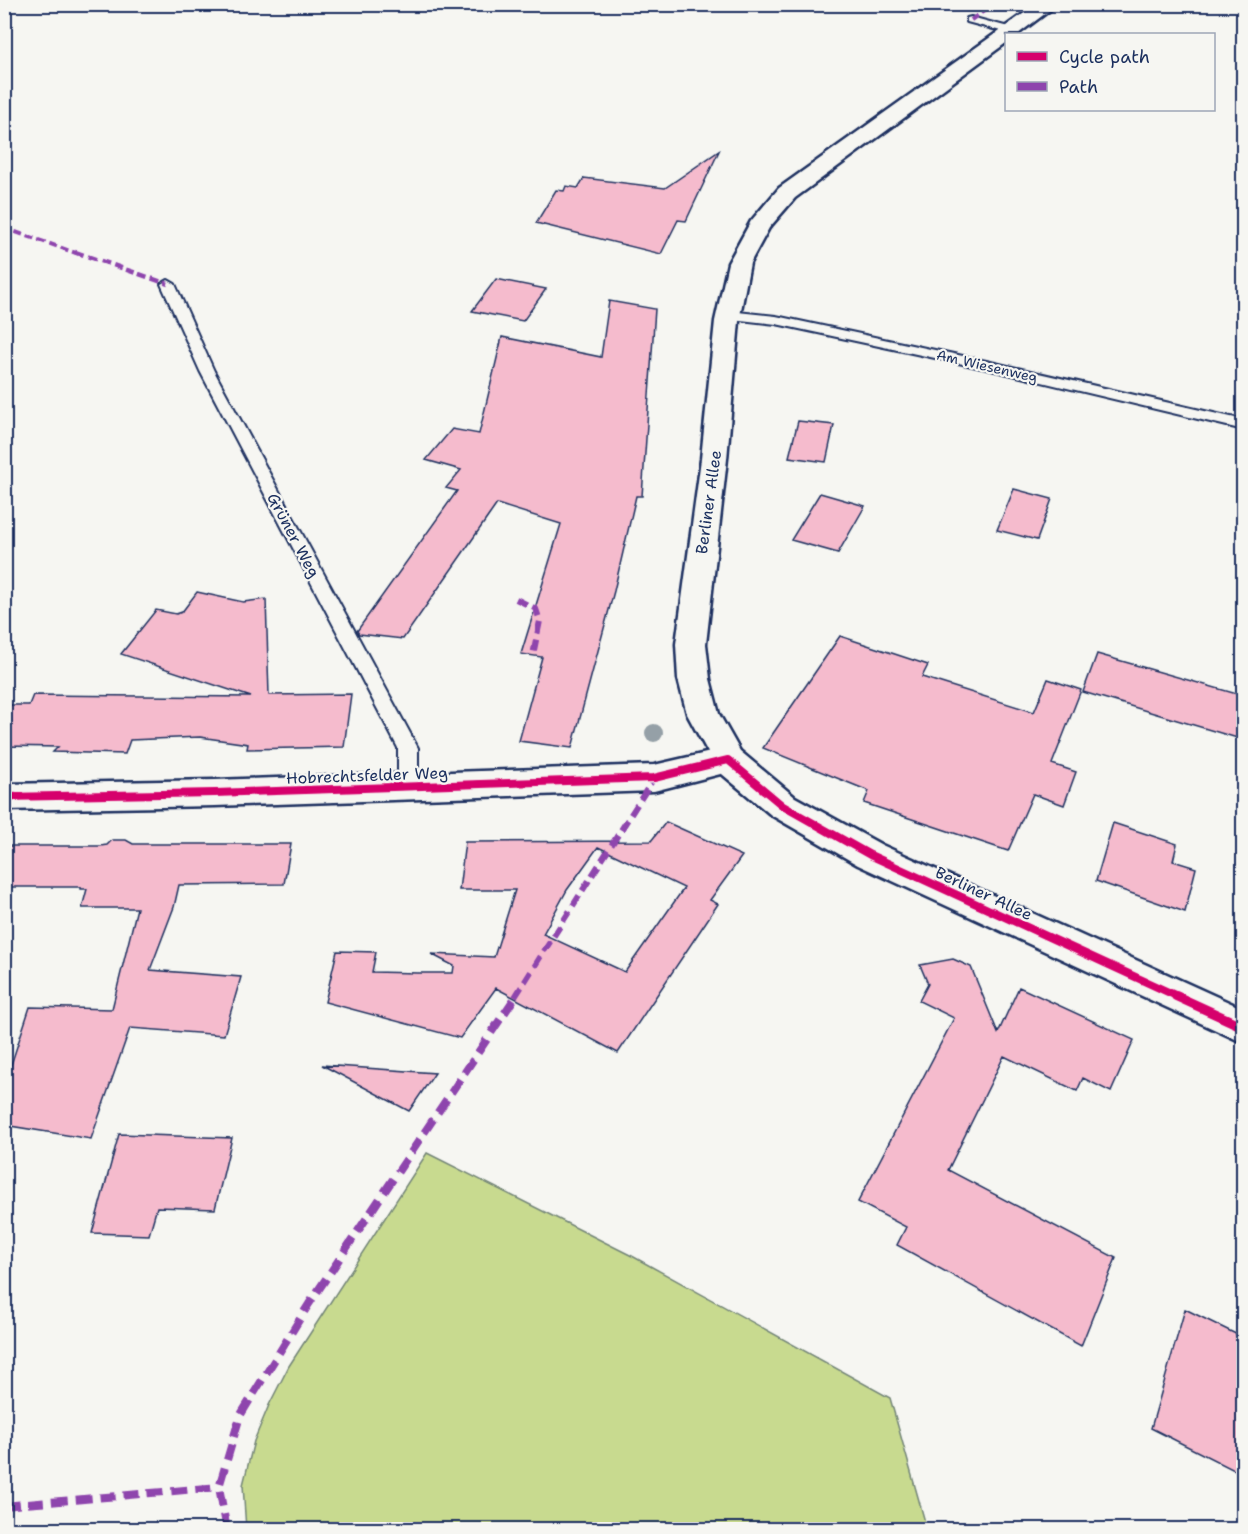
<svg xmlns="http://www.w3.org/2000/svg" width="1248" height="1534" font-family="'Shantell Sans',sans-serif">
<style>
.green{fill:#c8da8f;stroke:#728476;stroke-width:1.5}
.building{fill:#f5bbcd;stroke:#1b2f5e;stroke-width:1.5;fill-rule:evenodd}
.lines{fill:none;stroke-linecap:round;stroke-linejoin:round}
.service-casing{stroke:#1b2f5e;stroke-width:4}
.minor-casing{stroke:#1b2f5e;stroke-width:5}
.secondary-casing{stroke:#1b2f5e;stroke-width:5}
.service{fill:#f6f6f2;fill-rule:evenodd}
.minor{fill:#f6f6f2;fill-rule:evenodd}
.secondary{fill:#f6f6f2;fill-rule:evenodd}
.quiet-far3{stroke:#8e44ad;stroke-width:4;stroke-dasharray:8 4;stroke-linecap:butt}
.quiet-far2{stroke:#8e44ad;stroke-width:4.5;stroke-dasharray:9 4.5;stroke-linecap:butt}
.quiet-far1{stroke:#8e44ad;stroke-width:6;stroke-dasharray:12 6;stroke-linecap:butt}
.quiet{stroke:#8e44ad;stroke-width:8;stroke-dasharray:16 8;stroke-linecap:butt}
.cycleway-far1-casing{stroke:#f6f6f2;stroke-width:11}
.cycleway-casing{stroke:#f6f6f2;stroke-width:14}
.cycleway-far1{stroke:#d6006c;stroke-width:8}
.cycleway{stroke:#d6006c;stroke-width:10}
.tree{fill:#95a0a7}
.labels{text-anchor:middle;stroke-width:4.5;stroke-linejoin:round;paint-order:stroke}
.far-street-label{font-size:14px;fill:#1b2f5e;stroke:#f6f6f2}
.street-label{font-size:16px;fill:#1b2f5e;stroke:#f6f6f2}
</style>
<rect width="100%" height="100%" fill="#f6f6f2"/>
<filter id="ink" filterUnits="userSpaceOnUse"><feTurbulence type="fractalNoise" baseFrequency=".0167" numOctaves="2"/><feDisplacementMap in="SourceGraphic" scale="12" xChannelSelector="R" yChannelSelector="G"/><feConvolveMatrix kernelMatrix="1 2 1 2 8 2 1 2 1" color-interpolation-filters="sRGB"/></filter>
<g filter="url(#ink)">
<path class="green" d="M 427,1153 L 632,1256 L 890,1398 L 927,1529 L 246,1529 L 243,1485 L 254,1441 L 269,1405 L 289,1366 Z"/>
<path class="building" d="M 719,151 L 686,221 L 678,220 L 661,254 L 536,223 L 556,190 L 564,191 L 566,186 L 578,188 L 584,178 L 665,188 Z
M 496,279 L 546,289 L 523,321 L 472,311 Z
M 609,301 L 655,309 L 642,496 L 636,496 L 614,591 L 572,748 L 519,741 L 542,657 L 521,654 L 561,524 L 497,504 L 403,639 L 359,634 L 357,631 L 457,491 L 446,488 L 461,470 L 426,460 L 452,429 L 479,434 L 502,337 L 601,357 Z
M 798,421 L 834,425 L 826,462 L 789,457 Z
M 1014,489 L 1052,499 L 1037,540 L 997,530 Z
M 820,493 L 865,506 L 838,553 L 791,540 Z
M 197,592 L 243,602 L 266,599 L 269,695 L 351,694 L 344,747 L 247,749 L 248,744 L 200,737 L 130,740 L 125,754 L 53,752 L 58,747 L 4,746 L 4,705 L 29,705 L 33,695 L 251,697 L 121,654 L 156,610 L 176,614 L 182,612 Z
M 840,636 L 928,665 L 922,677 L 1034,712 L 1048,679 L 1081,690 L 1052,764 L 1076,772 L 1064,805 L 1033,794 L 1008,851 L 864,803 L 869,791 L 763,748 Z
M 1097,654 L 1244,696 L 1244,740 L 1083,692 Z
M 666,822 L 742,856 L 710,900 L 718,904 L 618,1053 L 496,988 L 460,1038 L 325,1002 L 337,951 L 376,952 L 372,972 L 418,973 L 453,973 L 454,966 L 431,954 L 494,957 L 515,890 L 459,890 L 465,842 L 651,841 ZM 598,847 L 684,888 L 625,972 L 543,934 L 567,890 Z
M 1113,823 L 1177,844 L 1173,861 L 1196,868 L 1185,912 L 1096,881 Z
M 112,840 L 126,840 L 133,844 L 291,844 L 284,884 L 179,885 L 174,907 L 150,970 L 241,977 L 224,1035 L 130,1028 L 91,1139 L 4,1125 L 4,1086 L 30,1007 L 112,1009 L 137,908 L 82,908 L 87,889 L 81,889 L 81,887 L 4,887 L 4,846 L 100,846 L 107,845 Z
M 953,959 L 971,967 L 998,1033 L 1019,987 L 1134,1040 L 1111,1092 L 1083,1078 L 1077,1091 L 1004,1056 L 948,1170 L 1116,1258 L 1081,1346 L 897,1245 L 906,1227 L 858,1202 L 954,1018 L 919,1001 L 928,984 L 920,965 Z
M 322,1065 L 435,1073 L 409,1111 Z
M 119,1134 L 232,1138 L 215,1209 L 157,1207 L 149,1235 L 92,1233 Z
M 1185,1309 L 1244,1338 L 1244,1450 L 1238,1472 L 1151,1428 Z"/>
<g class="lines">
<defs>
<path id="service" d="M 971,17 L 1016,29 L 1017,31 L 1012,34 L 967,22 L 967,18 Z
M 168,280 L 175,284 L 214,371 L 418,748 L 418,787 L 415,792 L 408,795 L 401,792 L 398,787 L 398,748 L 200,371 L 161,284 Z
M 728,311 L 776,316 L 991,362 L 1244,420 L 1244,430 L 991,370 L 776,324 L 723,318 L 721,315 L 723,312 Z"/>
<path id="minor" d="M 728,748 L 740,751 L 744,760 L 740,769 L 654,791 L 215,806 L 4,810 L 4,784 L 215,780 L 654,765 Z"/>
<path id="secondary" d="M 1037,4 L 1058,4 L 1018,34 L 1006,34 L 1006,43 L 795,198 L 769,228 L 750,263 L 739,321 L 727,459 L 706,644 L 710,679 L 719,714 L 740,751 L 795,797 L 882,845 L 1244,1009 L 1244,1043 L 858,865 L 771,815 L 716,769 L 712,760 L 687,714 L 678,679 L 676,644 L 701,459 L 715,321 L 728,263 L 751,221 L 779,188 Z"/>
</defs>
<use href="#service" class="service-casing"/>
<use href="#minor" class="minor-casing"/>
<use href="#secondary" class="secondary-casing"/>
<use href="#service" class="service"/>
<use href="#minor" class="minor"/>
<use href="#secondary" class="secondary"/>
<path class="quiet-far3" d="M 971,20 L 994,4
M 4,228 L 79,254"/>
<path class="quiet-far2" d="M 75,252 L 168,284"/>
<path class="quiet-far1" d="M 516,599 L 536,609 L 540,621 L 533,655
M 515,997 L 654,778"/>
<path class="quiet" d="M 4,1506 L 219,1487
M 227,1530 L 219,1487 L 240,1416 L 309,1304 L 516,996"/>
<defs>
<path id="cycleway-far1" d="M 4,797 L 215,793 L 654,778 L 728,760 L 783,806 L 870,855 L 1179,997"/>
<path id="cycleway" d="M 1176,996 L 1244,1027"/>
</defs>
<use href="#cycleway-far1" class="cycleway-far1-casing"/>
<use href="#cycleway" class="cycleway-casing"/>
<use href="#cycleway-far1" class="cycleway-far1"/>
<use href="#cycleway" class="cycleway"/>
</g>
<circle class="tree" cx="654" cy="733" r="9"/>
</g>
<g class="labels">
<g class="far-street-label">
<text transform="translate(987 366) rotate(13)" y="5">Am Wiesenweg</text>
</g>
<g class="street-label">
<text transform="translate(708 502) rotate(-82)" y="6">Berliner Allee</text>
<text transform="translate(294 535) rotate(62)" y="6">Grüner Weg</text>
<text transform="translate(367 775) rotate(-2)" y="6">Hobrechtsfelder Weg</text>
<text transform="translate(984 893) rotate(25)" y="6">Berliner Allee</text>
</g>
</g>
<rect width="1248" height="1534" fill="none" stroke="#f6f6f2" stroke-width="24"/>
<rect x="12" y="12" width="1224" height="1510" fill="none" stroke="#1b2f5e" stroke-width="2" filter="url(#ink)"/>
<rect x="1005" y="33" width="210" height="78" fill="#f6f6f2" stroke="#9ea6b7" stroke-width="1.5"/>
<rect x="1017" y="52" width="30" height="9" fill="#d6006c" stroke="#9ea6b7" stroke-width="1.5"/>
<text x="1059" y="63" font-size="18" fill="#1b2f5e">Cycle path</text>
<rect x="1017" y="82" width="30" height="9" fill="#8e44ad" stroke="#9ea6b7" stroke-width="1.5"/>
<text x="1059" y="93" font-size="18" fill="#1b2f5e">Path</text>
</svg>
